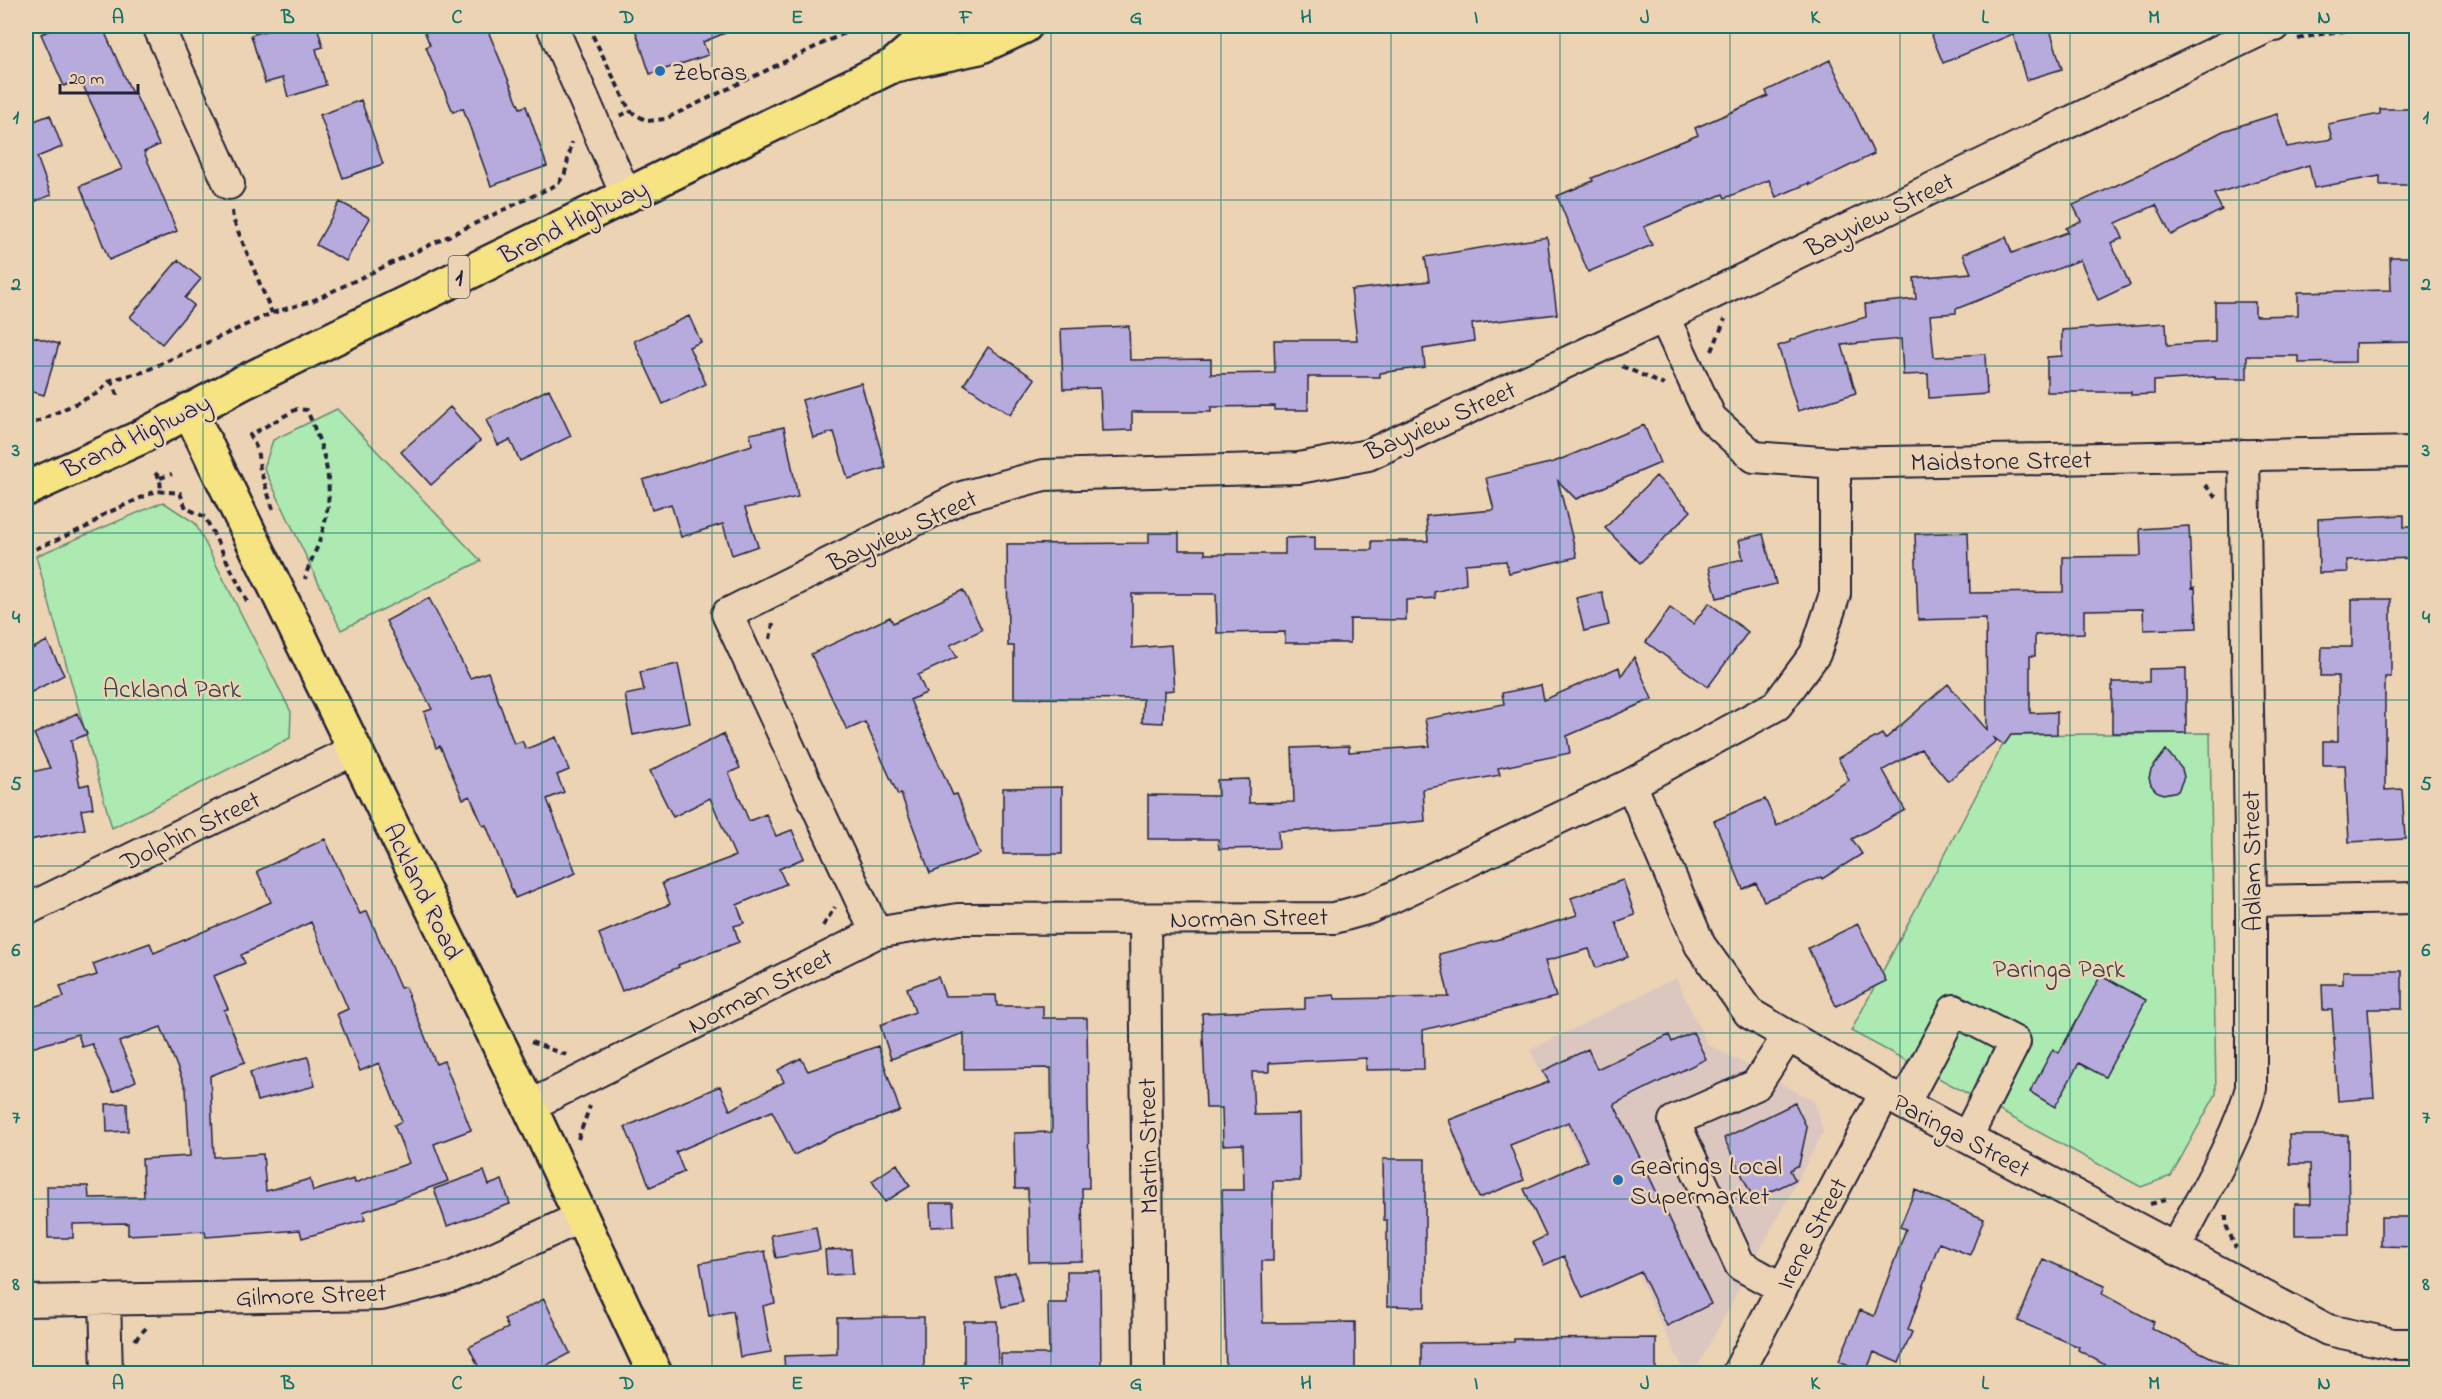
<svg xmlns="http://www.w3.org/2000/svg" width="2442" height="1399" font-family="'Indie Flower',sans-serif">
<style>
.built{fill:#dcc7c0}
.green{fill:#aceab1;stroke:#678676;stroke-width:1.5}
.building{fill:#b6abdc;stroke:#22223b;stroke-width:1.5;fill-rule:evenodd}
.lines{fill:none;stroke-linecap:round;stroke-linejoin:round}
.minor-casing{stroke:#22223b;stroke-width:34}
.major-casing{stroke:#22223b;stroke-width:38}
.highway-casing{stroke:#22223b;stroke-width:38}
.path{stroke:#22223b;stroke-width:4;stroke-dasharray:6 4.5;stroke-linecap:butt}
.minor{stroke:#ecd3b4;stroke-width:30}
.major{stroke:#f6e381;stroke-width:33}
.highway{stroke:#f6e381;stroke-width:33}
.grid{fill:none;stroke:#0f766e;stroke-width:1.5;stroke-opacity:0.55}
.poi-dot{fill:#1f6fb2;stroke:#ecd3b4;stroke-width:2}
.labels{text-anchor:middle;stroke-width:5;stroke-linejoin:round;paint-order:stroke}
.shield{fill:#ecd3b4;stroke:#5f575f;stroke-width:1.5}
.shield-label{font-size:24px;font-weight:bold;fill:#22223b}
.poi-label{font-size:26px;fill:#22223b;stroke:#ecd3b4;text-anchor:start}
.street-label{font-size:26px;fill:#22223b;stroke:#ecd3b4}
.park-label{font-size:26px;fill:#37404d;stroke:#ecd3b4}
.neatline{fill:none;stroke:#0f766e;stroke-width:2}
.grid-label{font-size:20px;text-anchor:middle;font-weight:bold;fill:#0f766e}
</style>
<rect width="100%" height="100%" fill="#ecd3b4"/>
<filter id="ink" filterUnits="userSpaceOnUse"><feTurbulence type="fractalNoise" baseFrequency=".0167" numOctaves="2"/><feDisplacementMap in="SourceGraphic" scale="12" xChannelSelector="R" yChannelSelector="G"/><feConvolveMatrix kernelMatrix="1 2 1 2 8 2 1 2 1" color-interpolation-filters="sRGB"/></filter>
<g filter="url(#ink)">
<path class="built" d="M 1676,978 L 1707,1044 L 1814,1101 L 1823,1133 L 1694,1373 L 1685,1373 L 1530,1050 Z"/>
<path class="green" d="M 337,409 L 481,561 L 341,630 L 264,468 L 273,440 Z
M 163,502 L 195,523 L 291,712 L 290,738 L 112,828 L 36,556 Z
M 2210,733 L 2216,1094 L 2171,1176 L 2141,1187 L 1851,1031 L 2008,735 Z"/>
<path class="building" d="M 60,26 L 102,26 L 132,93 L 134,92 L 159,145 L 144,152 L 177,231 L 109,260 L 80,186 L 122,169 L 80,79 L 64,86 L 41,34 Z
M 283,26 L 317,26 L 323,47 L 316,49 L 326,85 L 288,97 L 283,78 L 265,83 L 251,35 Z
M 422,26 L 486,26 L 520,108 L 526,106 L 547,166 L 491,186 L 463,108 L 453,112 L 426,47 L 430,45 Z
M 634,26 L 742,26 L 703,42 L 708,55 L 650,74 Z
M 1928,26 L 2049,26 L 2062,69 L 2026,80 L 2013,34 L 1943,63 Z
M 1830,60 L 1874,154 L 1810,185 L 1809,183 L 1776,197 L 1769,180 L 1725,198 L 1723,194 L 1644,227 L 1652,245 L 1588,272 L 1557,196 L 1593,181 L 1592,178 L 1698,135 L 1695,128 L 1768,96 L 1766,91 Z
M 361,100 L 383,164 L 343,178 L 320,115 Z
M 2380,109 L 2416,109 L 2416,185 L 2380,185 L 2380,176 L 2314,188 L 2309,165 L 2214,194 L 2222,210 L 2171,235 L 2156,205 L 2116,223 L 2123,238 L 2111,243 L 2130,285 L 2098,300 L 2080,260 L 1956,309 L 1956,313 L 1930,315 L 1934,357 L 1985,354 L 1987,394 L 1929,398 L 1928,374 L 1903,375 L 1901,339 L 1842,345 L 1856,393 L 1798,411 L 1778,346 L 1790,342 L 1790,340 L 1866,317 L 1865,304 L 1916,299 L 1914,278 L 1971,273 L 1963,254 L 2006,237 L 2012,253 L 2068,232 L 2066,228 L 2081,221 L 2073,205 L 2141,174 L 2223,131 L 2277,114 L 2287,147 L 2332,139 L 2328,124 L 2380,114 Z
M 50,115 L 62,147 L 37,157 L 51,195 L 26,205 L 26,124 Z
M 340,202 L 370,218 L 346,261 L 316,245 Z
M 1547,237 L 1557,314 L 1472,324 L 1474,341 L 1423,349 L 1425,367 L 1380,373 L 1380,377 L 1308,377 L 1308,410 L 1275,410 L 1275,406 L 1211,407 L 1211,412 L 1132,412 L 1132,430 L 1102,431 L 1100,388 L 1063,389 L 1061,329 L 1129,326 L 1130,360 L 1211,359 L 1211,374 L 1275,373 L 1274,340 L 1357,340 L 1351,290 L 1429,281 L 1425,257 Z
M 2390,257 L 2416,257 L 2416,342 L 2355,343 L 2355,362 L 2299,363 L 2299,356 L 2247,356 L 2247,379 L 2215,379 L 2215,377 L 2154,381 L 2154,394 L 2131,395 L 2131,392 L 2047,392 L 2047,357 L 2062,356 L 2062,330 L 2166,323 L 2167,345 L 2215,342 L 2215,302 L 2255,302 L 2255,316 L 2298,315 L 2298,292 L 2391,290 Z
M 178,260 L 201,279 L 185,298 L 194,305 L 162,344 L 130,317 Z
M 689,316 L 701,342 L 689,347 L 706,384 L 663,404 L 634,341 Z
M 31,336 L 59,344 L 44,395 L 26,390 L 26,355 Z
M 988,347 L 1035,379 L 1010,415 L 964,384 Z
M 861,383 L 886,468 L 848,479 L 834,432 L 813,438 L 802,400 Z
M 549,389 L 571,436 L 520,461 L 510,440 L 498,445 L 486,420 Z
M 450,407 L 480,441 L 431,485 L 401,452 Z
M 1644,425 L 1660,463 L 1576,499 L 1558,481 L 1577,557 L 1509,573 L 1506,561 L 1465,564 L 1466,584 L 1434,592 L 1435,598 L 1406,600 L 1406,620 L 1350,619 L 1350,643 L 1285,643 L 1285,632 L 1217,633 L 1216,594 L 1132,594 L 1132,648 L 1171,645 L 1174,690 L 1164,691 L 1163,723 L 1142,722 L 1143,699 L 1014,698 L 1014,646 L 1008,646 L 1007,544 L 1149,543 L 1149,533 L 1179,533 L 1179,550 L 1205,550 L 1205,554 L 1285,554 L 1285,538 L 1315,537 L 1315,550 L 1372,550 L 1372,541 L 1428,541 L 1426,516 L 1494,510 L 1486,478 L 1554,462 Z
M 784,427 L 798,497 L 745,508 L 758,546 L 732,555 L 723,524 L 681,537 L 671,504 L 652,510 L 643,480 L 752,445 L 750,434 Z
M 1656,476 L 1691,511 L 1640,563 L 1605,528 Z
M 2404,515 L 2404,527 L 2416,527 L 2416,558 L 2347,560 L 2348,572 L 2319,573 L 2318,519 Z
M 2189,526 L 2192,588 L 2195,587 L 2197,628 L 2144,630 L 2143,609 L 2084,610 L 2084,633 L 2035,635 L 2035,656 L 2030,656 L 2030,713 L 2057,712 L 2057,734 L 2011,735 L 2004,745 L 1993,737 L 1996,741 L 1948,781 L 1921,749 L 1883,770 L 1905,810 L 1852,839 L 1862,854 L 1822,879 L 1821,877 L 1764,901 L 1756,883 L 1743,889 L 1714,821 L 1765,799 L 1777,826 L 1849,780 L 1838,758 L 1882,734 L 1885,739 L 1948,684 L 1987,730 L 1986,618 L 1918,620 L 1915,534 L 1968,532 L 1970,593 L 2063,592 L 2063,557 L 2141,556 L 2140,529 Z
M 1763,534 L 1776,584 L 1717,598 L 1709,567 L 1743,559 L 1739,540 Z
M 963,590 L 982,630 L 950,645 L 957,657 L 918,675 L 926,693 L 910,700 L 953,795 L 957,794 L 980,854 L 930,873 L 901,794 L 898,795 L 865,722 L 847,730 L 811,654 L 890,617 L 893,623 Z
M 1602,592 L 1609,625 L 1584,631 L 1576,598 Z
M 429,598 L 470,678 L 488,672 L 514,744 L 522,741 L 526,749 L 556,737 L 569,770 L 557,775 L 564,792 L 547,799 L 576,873 L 515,898 L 486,825 L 483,826 L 470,796 L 463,799 L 440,746 L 436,748 L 424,712 L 432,709 L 386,621 Z
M 2352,599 L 2391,599 L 2391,677 L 2385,677 L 2385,790 L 2402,789 L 2405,839 L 2349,842 L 2345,765 L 2323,765 L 2323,741 L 2338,741 L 2338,676 L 2321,676 L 2322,647 L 2352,647 Z
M 1709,603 L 1748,632 L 1708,687 L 1646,642 L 1670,608 L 1693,624 Z
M 47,641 L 64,675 L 26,695 L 26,652 Z
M 1634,657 L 1652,699 L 1567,736 L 1570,753 L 1498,768 L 1500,775 L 1423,789 L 1425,821 L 1351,828 L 1278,831 L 1279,848 L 1219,849 L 1218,839 L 1148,839 L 1148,795 L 1218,796 L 1217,780 L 1249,779 L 1249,803 L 1294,802 L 1292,748 L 1349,746 L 1349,752 L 1430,746 L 1425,719 L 1504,704 L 1502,693 L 1541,685 L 1544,700 L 1619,667 L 1621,676 Z
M 678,664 L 690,723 L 633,735 L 625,695 L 644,691 L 640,672 Z
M 2186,668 L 2186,733 L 2112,733 L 2112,682 L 2149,682 L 2149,669 Z
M 77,713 L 87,734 L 71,741 L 80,786 L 89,784 L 93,808 L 81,810 L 85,829 L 29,840 L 26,822 L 26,773 L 50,768 L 34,734 Z
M 723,734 L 740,768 L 729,773 L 749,821 L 766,814 L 776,836 L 792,830 L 804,858 L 779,869 L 786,884 L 737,905 L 744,923 L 734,926 L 739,942 L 678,965 L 679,967 L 622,991 L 599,934 L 670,904 L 662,883 L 735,856 L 710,798 L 673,817 L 650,771 Z
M 2166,750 L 2182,769 L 2184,777 L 2178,791 L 2163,794 L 2156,791 L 2151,785 L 2149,778 L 2151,770 Z
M 1062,787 L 1062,854 L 1003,854 L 1003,788 Z
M 325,839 L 360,914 L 367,911 L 400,988 L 405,987 L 436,1064 L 444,1061 L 471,1130 L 434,1144 L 448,1181 L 363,1212 L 365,1220 L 302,1238 L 300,1230 L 206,1237 L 205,1231 L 128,1235 L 128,1223 L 73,1224 L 73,1238 L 48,1238 L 47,1186 L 88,1186 L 89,1198 L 144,1197 L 142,1159 L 190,1156 L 186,1089 L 161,1027 L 119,1042 L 136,1081 L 113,1092 L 92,1044 L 82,1047 L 78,1034 L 31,1048 L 26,1028 L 26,1009 L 64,997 L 60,986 L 97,975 L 93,964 L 150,943 L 154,953 L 271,902 L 257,871 ZM 311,922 L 348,1009 L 337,1014 L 360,1071 L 379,1063 L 402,1121 L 394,1125 L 409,1163 L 355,1183 L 354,1179 L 313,1191 L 310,1179 L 266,1191 L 263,1154 L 214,1157 L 210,1076 L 245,1062 L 224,1010 L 228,1009 L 214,976 L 245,963 L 241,955 Z
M 1623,880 L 1635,915 L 1616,922 L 1628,957 L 1596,968 L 1589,949 L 1545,961 L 1556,997 L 1423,1030 L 1424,1069 L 1366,1070 L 1366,1058 L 1269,1063 L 1269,1072 L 1252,1072 L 1254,1115 L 1299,1114 L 1300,1181 L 1273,1181 L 1273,1261 L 1262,1261 L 1263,1323 L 1355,1322 L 1355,1374 L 1226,1374 L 1222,1190 L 1244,1190 L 1243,1144 L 1223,1145 L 1222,1108 L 1206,1108 L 1202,1013 L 1305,1009 L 1305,997 L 1334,995 L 1335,999 L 1449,997 L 1439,954 L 1503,938 L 1577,915 L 1571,898 Z
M 1858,924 L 1886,981 L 1836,1006 L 1808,948 Z
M 2343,971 L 2402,971 L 2402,1009 L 2368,1009 L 2374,1098 L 2338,1101 L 2332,1010 L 2323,1010 L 2322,984 L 2343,984 Z
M 2101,975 L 2146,1000 L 2105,1077 L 2079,1063 L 2055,1107 L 2030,1092 L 2053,1049 L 2059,1053 Z
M 938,977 L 945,996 L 996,995 L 997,1006 L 1043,1006 L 1043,1018 L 1087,1018 L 1089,1188 L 1082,1188 L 1083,1261 L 1029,1262 L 1028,1189 L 1015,1189 L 1014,1133 L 1052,1132 L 1051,1068 L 964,1069 L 964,1033 L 891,1059 L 880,1025 L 915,1012 L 907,988 Z
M 1693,1032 L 1706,1059 L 1614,1104 L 1711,1304 L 1667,1326 L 1641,1272 L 1583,1298 L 1564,1256 L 1544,1265 L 1533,1242 L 1546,1236 L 1524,1189 L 1587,1161 L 1569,1122 L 1510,1145 L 1524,1180 L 1479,1198 L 1449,1120 L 1549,1082 L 1543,1071 L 1588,1049 L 1597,1069 L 1669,1035 L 1672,1042 Z
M 878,1046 L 900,1111 L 835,1134 L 794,1155 L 772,1111 L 676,1152 L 684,1172 L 650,1187 L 625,1127 L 720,1086 L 730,1110 L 784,1082 L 778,1070 L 801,1058 L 808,1071 Z
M 308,1057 L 315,1086 L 257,1101 L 250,1072 Z
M 127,1103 L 128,1131 L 107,1132 L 106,1104 Z
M 1795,1103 L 1807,1128 L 1799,1165 L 1790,1170 L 1795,1180 L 1754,1200 L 1724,1138 Z
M 2289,1135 L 2348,1135 L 2349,1234 L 2295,1235 L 2295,1204 L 2311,1204 L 2310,1164 L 2290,1164 Z
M 1383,1159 L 1425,1159 L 1425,1307 L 1387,1306 L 1387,1220 L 1384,1220 Z
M 897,1164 L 910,1186 L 885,1202 L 872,1181 Z
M 484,1171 L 489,1185 L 502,1180 L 510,1204 L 447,1226 L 434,1189 Z
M 1915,1190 L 1984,1219 L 1970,1255 L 1939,1243 L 1908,1330 L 1912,1332 L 1899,1363 L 1874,1352 L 1866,1372 L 1839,1361 L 1860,1310 L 1874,1316 L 1906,1229 L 1900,1227 Z
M 930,1203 L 953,1203 L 954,1226 L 931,1227 Z
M 2381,1217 L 2416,1217 L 2416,1247 L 2381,1246 Z
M 816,1227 L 820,1250 L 776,1258 L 771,1235 Z
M 851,1249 L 853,1274 L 827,1275 L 825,1250 Z
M 765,1251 L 775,1303 L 763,1306 L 771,1352 L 740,1357 L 733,1311 L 709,1316 L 700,1263 Z
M 2043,1259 L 2105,1286 L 2102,1294 L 2154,1322 L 2151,1328 L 2245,1374 L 2121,1374 L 2078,1350 L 2079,1347 L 2018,1321 Z
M 1067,1271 L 1100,1271 L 1101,1374 L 1001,1374 L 1001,1354 L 1049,1354 L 1048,1303 L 1067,1303 Z
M 1015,1272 L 1023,1302 L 1002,1307 L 995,1277 Z
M 544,1299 L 570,1353 L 530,1374 L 482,1374 L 469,1347 L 508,1328 L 504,1319 Z
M 896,1317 L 924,1317 L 924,1374 L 785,1374 L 784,1356 L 837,1354 L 837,1318 Z
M 964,1321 L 997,1321 L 998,1374 L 964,1374 Z
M 1656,1338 L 1656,1374 L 1421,1374 L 1421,1343 L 1514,1342 L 1514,1339 Z"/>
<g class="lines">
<defs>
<path id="minor" d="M 158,26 L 229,184
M 552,26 L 626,195
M 1664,317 L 1711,418 L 1754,457 L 1835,463 L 2416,452
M 1631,784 L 1700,945 L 1749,1013 L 1904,1104 L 2328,1330 L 2393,1344 L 2416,1344
M 2251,901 L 2416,898
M 26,910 L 354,750
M 1145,919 L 1149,1374
M 876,933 L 727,614 L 962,497 L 1044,475 L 1299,468 L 1368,455 L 1664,317 L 2268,27 L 2275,26
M 1904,1104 L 1954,1010 L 2015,1042 L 1967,1137
M 529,1106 L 876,933 L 958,919 L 1334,918 L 1370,908 L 1631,784 L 1777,705 L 1815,654 L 1835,594 L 1835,463
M 2175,1249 C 2200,1199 2236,1142 2251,1088 L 2251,901 L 2244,455
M 1782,1288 L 1740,1265 L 1674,1121 L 1756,1085 L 1788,1036
M 105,1299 L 107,1374
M 26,1301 L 381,1295 L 452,1277 L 581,1217
M 1737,1374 L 1885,1093"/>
<path id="major" d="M 189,410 L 529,1106 L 655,1374"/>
<path id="highway" d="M 895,64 L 939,26
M 26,489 L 139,438 L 242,383 L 894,65 L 979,47 L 1025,26"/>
</defs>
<use href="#minor" class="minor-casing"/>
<use href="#major" class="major-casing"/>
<use href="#highway" class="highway-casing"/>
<path class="path" d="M 588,26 L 630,111 L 647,121 L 665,119 L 859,26
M 2298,39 C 2338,29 2376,28 2416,28
M 620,116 L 630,111
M 232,211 L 233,219 L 272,313
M 1712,351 L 1725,319
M 1622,366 L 1664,385
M 111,380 L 118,396
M 26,427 L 98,393 L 111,380 L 143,372 L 272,313 L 312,301 L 558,184 L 565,173 L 572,142
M 155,473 L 160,478 L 161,492
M 160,478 L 172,474
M 2205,485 L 2216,497
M 273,509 L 260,469 L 257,449 L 250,435 L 297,409 L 307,410 C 326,455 337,487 321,536 C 317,551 308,564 305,579
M 26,553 L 89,526 L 103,515 L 156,491 L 180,493 L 186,508 L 205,517 L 249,605
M 770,639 L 773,623
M 823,926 L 835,907
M 531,1042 L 569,1056
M 578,1139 L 590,1106
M 2150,1204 L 2169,1199
M 2226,1215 L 2226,1225 L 2236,1248
M 135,1340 L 146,1328"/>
<use href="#minor" class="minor"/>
<use href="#major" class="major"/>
<use href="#highway" class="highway"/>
</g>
</g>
<path class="grid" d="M 203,26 L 203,1374M 372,26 L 372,1374M 542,26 L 542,1374M 712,26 L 712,1374M 882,26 L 882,1374M 1051,26 L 1051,1374M 1221,26 L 1221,1374M 1391,26 L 1391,1374M 1560,26 L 1560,1374M 1730,26 L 1730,1374M 1900,26 L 1900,1374M 2070,26 L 2070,1374M 2239,26 L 2239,1374M 26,200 L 2416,200M 26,366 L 2416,366M 26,533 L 2416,533M 26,700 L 2416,700M 26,866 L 2416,866M 26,1033 L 2416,1033M 26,1199 L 2416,1199"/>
<g class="poi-dot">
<circle cx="660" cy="71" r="6"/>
<circle cx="1618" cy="1180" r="6"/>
</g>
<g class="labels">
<rect class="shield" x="448.5" y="256" width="21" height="42" rx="4.5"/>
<g class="shield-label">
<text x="459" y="285">1</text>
</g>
<g class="poi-label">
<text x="672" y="80">Zebras</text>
<text x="1630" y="1174">Gearings Local<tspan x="1630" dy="30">Supermarket</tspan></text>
</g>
<g class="street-label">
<text transform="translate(1879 214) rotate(-26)" y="9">Bayview Street</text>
<text transform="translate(573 221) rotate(-26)" y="9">Brand Highway</text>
<text transform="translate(1440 420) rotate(-24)" y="9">Bayview Street</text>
<text transform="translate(136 435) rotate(-26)" y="9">Brand Highway</text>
<text transform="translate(2001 460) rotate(-1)" y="9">Maidstone Street</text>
<text transform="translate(902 530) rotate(-25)" y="9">Bayview Street</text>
<text transform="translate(190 830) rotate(-26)" y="9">Dolphin Street</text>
<text transform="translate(2251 861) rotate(-91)" y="9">Adlam Street</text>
<text transform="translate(424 891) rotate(64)" y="9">Ackland Road</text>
<text transform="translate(1249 917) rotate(-1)" y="9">Norman Street</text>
<text transform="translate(760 990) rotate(-27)" y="9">Norman Street</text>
<text transform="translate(1962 1135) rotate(28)" y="9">Paringa Street</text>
<text transform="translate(1147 1146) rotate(-91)" y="9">Martin Street</text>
<text transform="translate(1811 1233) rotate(-62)" y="9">Irene Street</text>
<text transform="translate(311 1294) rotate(-2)" y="9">Gilmore Street</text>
</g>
<g class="park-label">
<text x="172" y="697">Ackland Park</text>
<text x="2059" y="977">Paringa Park</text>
</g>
</g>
<rect width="2442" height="1399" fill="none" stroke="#ecd3b4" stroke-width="66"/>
<path d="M60 84v9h78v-9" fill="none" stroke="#22223b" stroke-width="3"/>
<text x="69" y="84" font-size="18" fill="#22223b" stroke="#ecd3b4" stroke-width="4.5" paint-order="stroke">20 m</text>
<rect x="33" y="33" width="2376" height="1333" class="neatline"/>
<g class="grid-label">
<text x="118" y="23">A</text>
<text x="288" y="23">B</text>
<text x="457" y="23">C</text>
<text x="627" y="23">D</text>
<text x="797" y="23">E</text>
<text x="966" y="23">F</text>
<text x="1136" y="23">G</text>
<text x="1306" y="23">H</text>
<text x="1476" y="23">I</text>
<text x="1645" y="23">J</text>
<text x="1815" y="23">K</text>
<text x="1985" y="23">L</text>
<text x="2154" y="23">M</text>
<text x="2324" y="23">N</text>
<text x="16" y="123">1</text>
<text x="2426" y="123">1</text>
<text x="16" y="290">2</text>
<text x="2426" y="290">2</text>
<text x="16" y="456">3</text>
<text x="2426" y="456">3</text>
<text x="16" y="623">4</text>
<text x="2426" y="623">4</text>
<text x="16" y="790">5</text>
<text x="2426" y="790">5</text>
<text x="16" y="956">6</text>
<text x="2426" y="956">6</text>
<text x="16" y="1123">7</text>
<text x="2426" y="1123">7</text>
<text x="16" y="1290">8</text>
<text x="2426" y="1290">8</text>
<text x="118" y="1389">A</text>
<text x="288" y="1389">B</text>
<text x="457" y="1389">C</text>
<text x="627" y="1389">D</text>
<text x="797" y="1389">E</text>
<text x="966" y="1389">F</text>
<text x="1136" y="1389">G</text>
<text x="1306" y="1389">H</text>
<text x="1476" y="1389">I</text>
<text x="1645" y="1389">J</text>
<text x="1815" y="1389">K</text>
<text x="1985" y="1389">L</text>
<text x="2154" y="1389">M</text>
<text x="2324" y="1389">N</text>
</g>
</svg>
